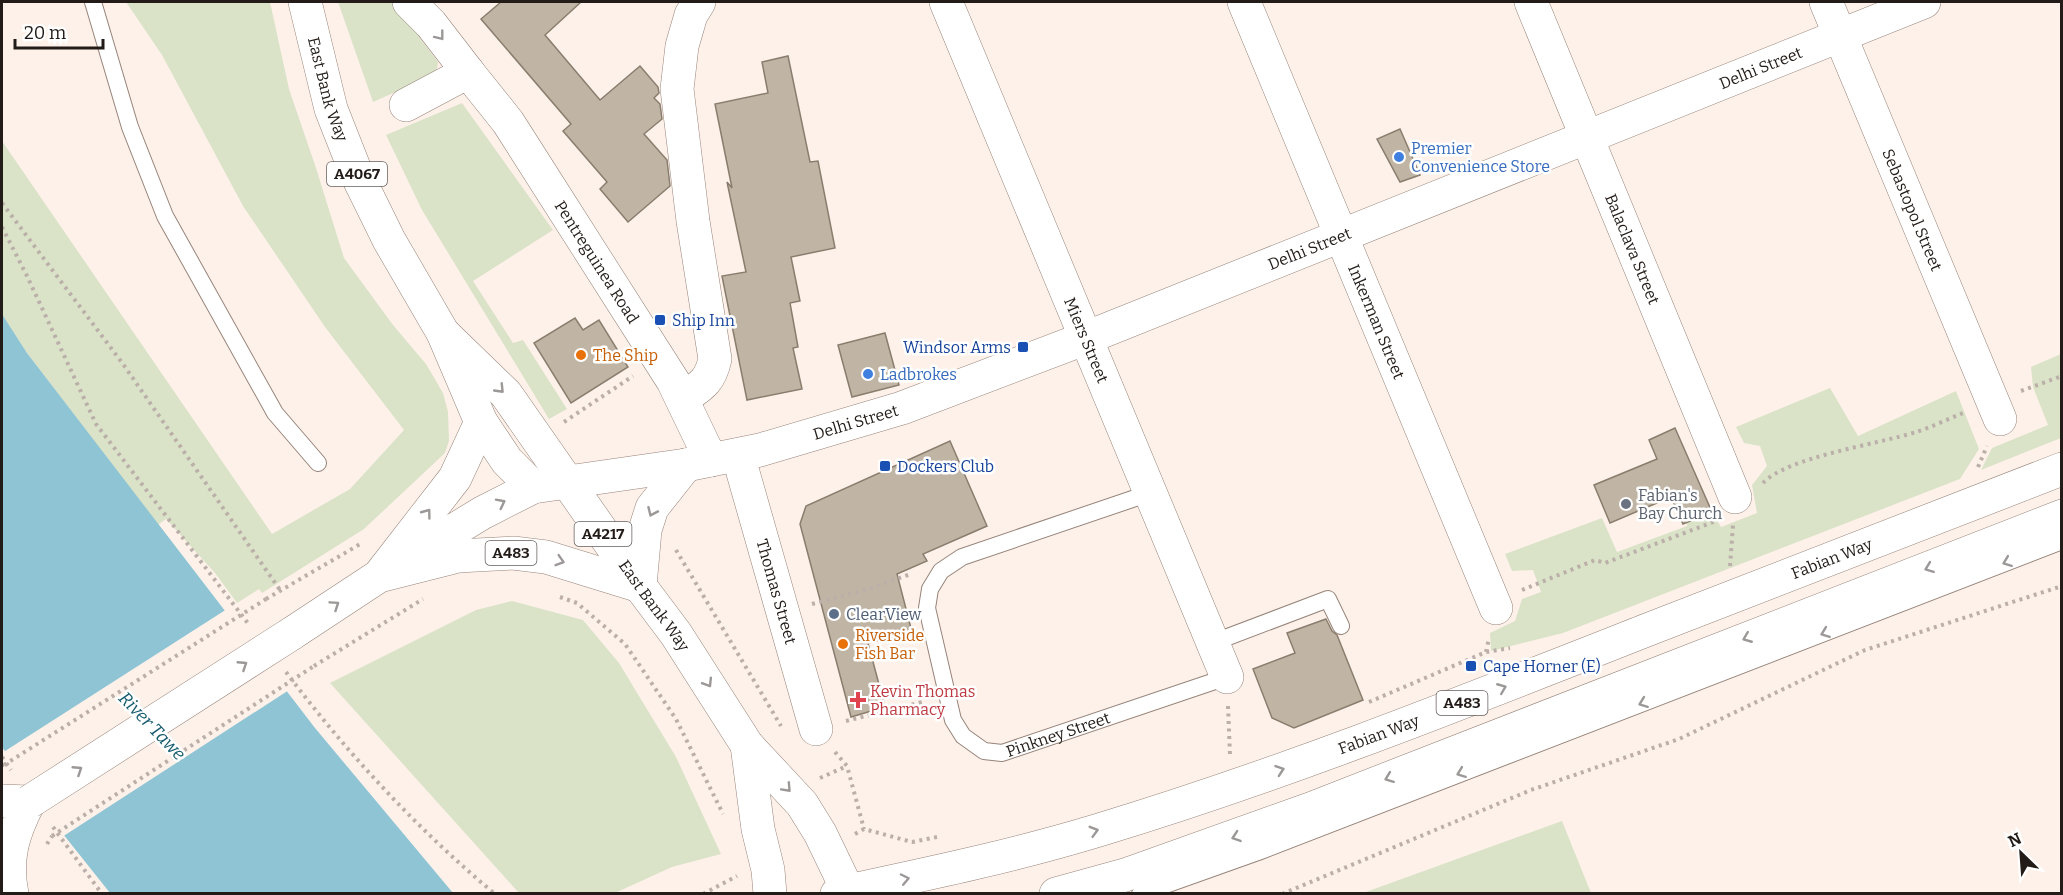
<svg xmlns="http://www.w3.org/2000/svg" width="2063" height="895" font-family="Bitter,serif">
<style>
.green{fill:#dae3c7}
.water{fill:#8fc4d5}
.pier{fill:#fef1ea}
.building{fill:#c0b5a4;stroke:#897e6e;stroke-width:1.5}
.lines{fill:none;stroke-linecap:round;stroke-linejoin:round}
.lane-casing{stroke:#97847a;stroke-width:18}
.street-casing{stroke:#97847a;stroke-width:34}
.primary-casing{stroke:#97847a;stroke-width:34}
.highway-casing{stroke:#97847a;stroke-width:34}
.path{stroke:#baafa9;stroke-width:4;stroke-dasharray:3 4.5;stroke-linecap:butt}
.lane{stroke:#fff;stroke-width:16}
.street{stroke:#fff;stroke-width:33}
.primary{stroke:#fff;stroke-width:33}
.highway{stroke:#fff;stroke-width:33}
.primary-bridge-casing{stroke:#97847a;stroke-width:34;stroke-linecap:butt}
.path-bridge{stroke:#baafa9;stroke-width:4;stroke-dasharray:3 4.5;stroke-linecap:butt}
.primary-bridge{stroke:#fff;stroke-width:33}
.oneway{stroke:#9c9897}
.shop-dot{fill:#3f7fe0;stroke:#fff;stroke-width:2}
.transit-dot{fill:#1a4fb4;stroke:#fff;stroke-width:2}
.food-dot{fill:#e8710a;stroke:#fff;stroke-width:2}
.worship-dot{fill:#6b7280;stroke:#fff;stroke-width:2}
.service-dot{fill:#5c6f8a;stroke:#fff;stroke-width:2}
.health-dot{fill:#e0444e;stroke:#fff;stroke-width:2}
.labels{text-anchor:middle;stroke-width:5;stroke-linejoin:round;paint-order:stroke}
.shield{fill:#fff;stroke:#645f5d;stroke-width:1.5}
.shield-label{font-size:15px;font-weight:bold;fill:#221b17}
.street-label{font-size:16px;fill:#221b17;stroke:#fff}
.shop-label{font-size:16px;fill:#366cbe;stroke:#fff;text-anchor:start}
.transit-label{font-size:16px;fill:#164399;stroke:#fff;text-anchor:start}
.food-label{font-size:16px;fill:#c56008;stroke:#fff;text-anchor:start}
.worship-label{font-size:16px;fill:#5b616d;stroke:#fff;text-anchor:start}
.service-label{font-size:16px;fill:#4e5e75;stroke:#fff;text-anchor:start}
.health-label{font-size:16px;fill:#be3a42;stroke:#fff;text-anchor:start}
.water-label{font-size:18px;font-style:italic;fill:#155b6d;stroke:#fff}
</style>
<rect width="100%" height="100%" fill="#fef1ea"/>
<path class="green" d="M 126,2 L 270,2 L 289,89 L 316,168 L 344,258 L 393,325 L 426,364 L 443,393 L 448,412 L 449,441 L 445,453 L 364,529 L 262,593 L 259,589 L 237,603 L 215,573 L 166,519 L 158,525 L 27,353 L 2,314 L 2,141 L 272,534 L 350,489 L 404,430 L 325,327 L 243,206 L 162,55 Z
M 338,2 L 404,2 L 431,29 L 420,38 L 438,62 L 437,69 L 434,75 L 373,102 Z
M 462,103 L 553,230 L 473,281 L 513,343 L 523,340 L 567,409 L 549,419 L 422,210 L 386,135 Z
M 2061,354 L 2061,438 L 1981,470 L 1992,448 L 2048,425 L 2033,387 L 2031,367 Z
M 1830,388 L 1858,436 L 1956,391 L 1979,449 L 1960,479 L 1563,633 L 1491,651 L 1490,633 L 1515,621 L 1522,599 L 1541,592 L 1533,570 L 1512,571 L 1505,554 L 1602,518 L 1617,552 L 1687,526 L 1686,518 L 1712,512 L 1721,527 L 1757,513 L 1752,485 L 1767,466 L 1760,446 L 1744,443 L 1736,427 Z
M 512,601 L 583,620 L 619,663 L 676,757 L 721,854 L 672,867 L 615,893 L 519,893 L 330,683 L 476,610 Z
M 1562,821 L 1591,893 L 1363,893 Z"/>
<path class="water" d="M 2,314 L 27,353 L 315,728 L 453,893 L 110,893 L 63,834 L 2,747 Z"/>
<path class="pier" d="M 227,609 L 289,690 L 62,837 L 2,753 Z"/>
<path class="building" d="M 501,2 L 581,2 L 545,35 L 600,100 L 640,66 L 658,87 L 659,93 L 654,98 L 660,104 L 662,119 L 644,134 L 667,160 L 670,186 L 628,222 L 600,189 L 607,182 L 563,131 L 571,124 L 481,19 Z
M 788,56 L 810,162 L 818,161 L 835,248 L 791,257 L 800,301 L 790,303 L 798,347 L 793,348 L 802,389 L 747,400 L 722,276 L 746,272 L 727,182 L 732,188 L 715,104 L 768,93 L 762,62 Z
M 1400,129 L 1420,175 L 1400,182 L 1377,139 Z
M 575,318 L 583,330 L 599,320 L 628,367 L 571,403 L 534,343 Z
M 885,333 L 899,385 L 852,397 L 838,345 Z
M 1675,428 L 1712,512 L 1683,524 L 1671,497 L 1610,523 L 1594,485 L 1657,459 L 1649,440 Z
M 950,441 L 987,526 L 923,554 L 927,561 L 897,574 L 912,632 L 868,643 L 885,707 L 851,717 L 800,524 L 806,506 Z
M 1326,619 L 1332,631 L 1337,635 L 1363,700 L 1294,728 L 1272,718 L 1253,669 L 1295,653 L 1287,633 Z"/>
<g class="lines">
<defs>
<g id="lane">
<path d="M 93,2 L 130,127 L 165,216 L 275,413 L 318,463"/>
<path id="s1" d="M 1150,493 L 962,557 L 941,571 L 930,589 L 927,608 L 953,720 L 963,736 L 984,751 L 1002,753 L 1227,677"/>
<path d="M 1212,643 L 1328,599 L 1341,626"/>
<path d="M 1140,894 L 1258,852 L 2062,541"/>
</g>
<g id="street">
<path d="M 409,2 L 431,24 L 468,72"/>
<path id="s2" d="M 946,2 L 1227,677"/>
<path id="s3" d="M 1244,2 L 1496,608"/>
<path id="s4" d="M 1531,2 L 1735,497"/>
<path id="s5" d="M 1826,2 L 2000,419"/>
<path id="s6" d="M 406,105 L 468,72 L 508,122 L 673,381 L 711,460"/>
<path d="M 682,399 C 701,386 710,382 715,359 L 693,221 L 677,89 L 682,46 L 691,15 L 699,2"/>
<path d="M 481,422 L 507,461 L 533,487"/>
<path id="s7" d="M 738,455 L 816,729"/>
<path id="s8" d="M 389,570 L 482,513 L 533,487 L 686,465 L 760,450 L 902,408 L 1086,338 L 1924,2"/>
<path d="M 640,586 L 645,530 L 652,508 L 686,465"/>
</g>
<g id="primary">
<path id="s9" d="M 305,2 L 331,109 L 357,175 L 389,240 L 443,333 L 481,422 L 455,478 L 379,576"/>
<path id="s10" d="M 443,333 L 506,394 L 640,586 L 676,634 L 747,745 L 802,804 L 820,833 L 848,891 L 837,894"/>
<path d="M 291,634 L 379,576 L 458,556 L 513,553 L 546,557 L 640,586"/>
<path d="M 747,745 L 758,829 L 768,870 L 770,894"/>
<path d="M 2,801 L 29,802 C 13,833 5,858 12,894"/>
</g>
<g id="highway">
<path id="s11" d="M 848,891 C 932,873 1017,855 1099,830 C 1287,773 1469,700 1652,628 C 1788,575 1925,522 2062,469"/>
<path d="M 1056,894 L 1125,875 L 1310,809 L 2062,516"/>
</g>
</defs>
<use href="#lane" class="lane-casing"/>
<use href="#street" class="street-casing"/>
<use href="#primary" class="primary-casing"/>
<use href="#highway" class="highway-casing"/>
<path class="path" d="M 2,203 L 123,364 L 280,590
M 2,227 L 27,276 L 96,424 L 250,626
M 2021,391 L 2062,376
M 564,422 L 633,376
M 1978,467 L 1987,446
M 1763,483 C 1787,457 1879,444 1916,432 C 1932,427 1948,419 1963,413
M 676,550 L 781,726
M 1730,566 L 1733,525
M 1522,590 L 1595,560 L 1605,563 L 1716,521
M 560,597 L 577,603 L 625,644 L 676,719 L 723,814
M 266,599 L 362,543
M 812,604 L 868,589 L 911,574
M 1486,652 L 1489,638
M 314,666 L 423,599
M 286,672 C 347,753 417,829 495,894
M 1369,702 L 1486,652 L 1510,648
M 1228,706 L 1230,755
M 846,721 L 926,701
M 835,752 L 847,766 L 864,829
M 2,757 L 11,770
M 2,765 L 4,765
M 820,778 L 847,766
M 53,827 L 102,894
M 855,834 L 864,829 L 912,842 L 937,837
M 47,844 L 52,836
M 703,894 L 737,876
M 1282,894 L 1531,790 L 1679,739 L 1865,650 L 2062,586"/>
<use href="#lane" class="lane"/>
<use href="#street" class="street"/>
<use href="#primary" class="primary"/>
<use href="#highway" class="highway"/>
<defs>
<path id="primary-bridge" d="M 29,802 L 291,634"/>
</defs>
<use href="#primary-bridge" class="primary-bridge-casing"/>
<path class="path-bridge" d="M 4,765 L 266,599
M 52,836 L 314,666"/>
<use href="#primary-bridge" class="primary-bridge"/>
</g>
<defs><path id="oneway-chevron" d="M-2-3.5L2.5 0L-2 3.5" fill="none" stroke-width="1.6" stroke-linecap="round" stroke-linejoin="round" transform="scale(1.5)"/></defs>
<g class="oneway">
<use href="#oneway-chevron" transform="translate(440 36) rotate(52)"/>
<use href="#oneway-chevron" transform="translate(500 389) rotate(46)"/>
<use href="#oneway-chevron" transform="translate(501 503) rotate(-27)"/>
<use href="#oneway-chevron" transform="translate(652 512) rotate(114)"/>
<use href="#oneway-chevron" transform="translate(427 513) rotate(-53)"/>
<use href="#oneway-chevron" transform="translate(560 561) rotate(17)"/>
<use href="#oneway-chevron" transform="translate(2007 562) rotate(159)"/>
<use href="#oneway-chevron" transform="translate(1929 568) rotate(159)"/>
<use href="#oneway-chevron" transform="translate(335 605) rotate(-34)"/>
<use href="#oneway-chevron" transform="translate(1825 633) rotate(159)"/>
<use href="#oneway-chevron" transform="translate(1747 638) rotate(158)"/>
<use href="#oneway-chevron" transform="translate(243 665) rotate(-33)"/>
<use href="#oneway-chevron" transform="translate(708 683) rotate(58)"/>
<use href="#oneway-chevron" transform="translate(1502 688) rotate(-22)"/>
<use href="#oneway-chevron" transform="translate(1643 703) rotate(159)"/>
<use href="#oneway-chevron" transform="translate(78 770) rotate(-33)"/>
<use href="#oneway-chevron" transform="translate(1280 770) rotate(-19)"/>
<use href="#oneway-chevron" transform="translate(1461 773) rotate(159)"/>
<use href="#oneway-chevron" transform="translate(1389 778) rotate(159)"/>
<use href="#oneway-chevron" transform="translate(787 788) rotate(47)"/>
<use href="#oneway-chevron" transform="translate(1094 831) rotate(-16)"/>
<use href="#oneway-chevron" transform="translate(1236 837) rotate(161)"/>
<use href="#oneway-chevron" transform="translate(905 879) rotate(-12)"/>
</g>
<g class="shop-dot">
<circle cx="1399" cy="157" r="6"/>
<circle cx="868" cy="374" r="6"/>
</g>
<g class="transit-dot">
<rect x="654" y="314" width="12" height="12" rx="3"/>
<rect x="1017" y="341" width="12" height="12" rx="3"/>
<rect x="879" y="460" width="12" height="12" rx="3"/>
<rect x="1465" y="660" width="12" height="12" rx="3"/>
</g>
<g class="food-dot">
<circle cx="581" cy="355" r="6"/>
<circle cx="843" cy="644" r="6"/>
</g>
<circle class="worship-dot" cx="1626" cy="504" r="6"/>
<circle class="service-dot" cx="834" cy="614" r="6"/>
<path class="health-dot" d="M855 691h6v6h6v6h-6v6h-6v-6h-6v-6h6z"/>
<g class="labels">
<g class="shield">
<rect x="327" y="162" width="60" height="24" rx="4.5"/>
<rect x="574.5" y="522" width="57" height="24" rx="4.5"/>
<rect x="485.5" y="541" width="51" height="24" rx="4.5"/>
<rect x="1436.5" y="691" width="51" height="24" rx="4.5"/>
</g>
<g class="shield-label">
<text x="357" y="179">A4067</text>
<text x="603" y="539">A4217</text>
<text x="511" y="558">A483</text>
<text x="1462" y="708">A483</text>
</g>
<g class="street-label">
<text dy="6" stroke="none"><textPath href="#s8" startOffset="1468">Delhi Street</textPath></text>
<text dy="6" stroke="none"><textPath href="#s9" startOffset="90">East Bank Way</textPath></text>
<text dy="6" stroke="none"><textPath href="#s5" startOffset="225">Sebastopol Street</textPath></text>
<text dy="6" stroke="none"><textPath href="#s8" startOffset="982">Delhi Street</textPath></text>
<text dy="6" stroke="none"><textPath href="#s4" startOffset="267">Balaclava Street</textPath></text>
<text dy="6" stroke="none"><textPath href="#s6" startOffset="300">Pentreguinea Road</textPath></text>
<text dy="6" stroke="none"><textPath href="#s3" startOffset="346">Inkerman Street</textPath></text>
<text dy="6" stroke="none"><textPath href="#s2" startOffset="366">Miers Street</textPath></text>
<text dy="6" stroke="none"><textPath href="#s8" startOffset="496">Delhi Street</textPath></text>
<text dy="6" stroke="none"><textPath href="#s11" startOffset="1040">Fabian Way</textPath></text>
<text dy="6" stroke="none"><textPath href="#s7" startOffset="142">Thomas Street</textPath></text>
<text dy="6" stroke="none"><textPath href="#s10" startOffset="346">East Bank Way</textPath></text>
<text dy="6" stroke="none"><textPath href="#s1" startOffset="501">Pinkney Street</textPath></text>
<text dy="6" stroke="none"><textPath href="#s11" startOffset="554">Fabian Way</textPath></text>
</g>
<g class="shop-label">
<text x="1411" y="154">Premier<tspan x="1411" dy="18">Convenience Store</tspan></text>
<text x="880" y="380">Ladbrokes</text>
</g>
<g class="transit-label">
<text x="672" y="326">Ship Inn</text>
<text x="1011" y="353" text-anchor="end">Windsor Arms</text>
<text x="897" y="472">Dockers Club</text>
<text x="1483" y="672">Cape Horner (E)</text>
</g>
<g class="food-label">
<text x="593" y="361">The Ship</text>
<text x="855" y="641">Riverside<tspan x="855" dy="18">Fish Bar</tspan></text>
</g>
<g class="worship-label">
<text x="1638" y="501">Fabian's<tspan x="1638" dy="18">Bay Church</tspan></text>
</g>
<g class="service-label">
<text x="846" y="620">ClearView</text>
</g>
<g class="health-label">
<text x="870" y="697">Kevin Thomas<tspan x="870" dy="18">Pharmacy</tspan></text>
</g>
<g class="water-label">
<text transform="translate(152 726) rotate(46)" y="6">River Tawe</text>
</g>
</g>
<rect width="2063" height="895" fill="none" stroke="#221b17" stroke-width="6"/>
<g transform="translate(2021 853) rotate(335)" stroke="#ffffff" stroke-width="4.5" paint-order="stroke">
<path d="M0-4.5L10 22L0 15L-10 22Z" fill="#221b17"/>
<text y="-9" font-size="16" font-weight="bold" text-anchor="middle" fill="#221b17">N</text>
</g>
<path d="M15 39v9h88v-9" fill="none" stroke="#221b17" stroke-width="3"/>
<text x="24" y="39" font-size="18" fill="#221b17" stroke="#ffffff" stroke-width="4.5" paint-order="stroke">20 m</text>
</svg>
